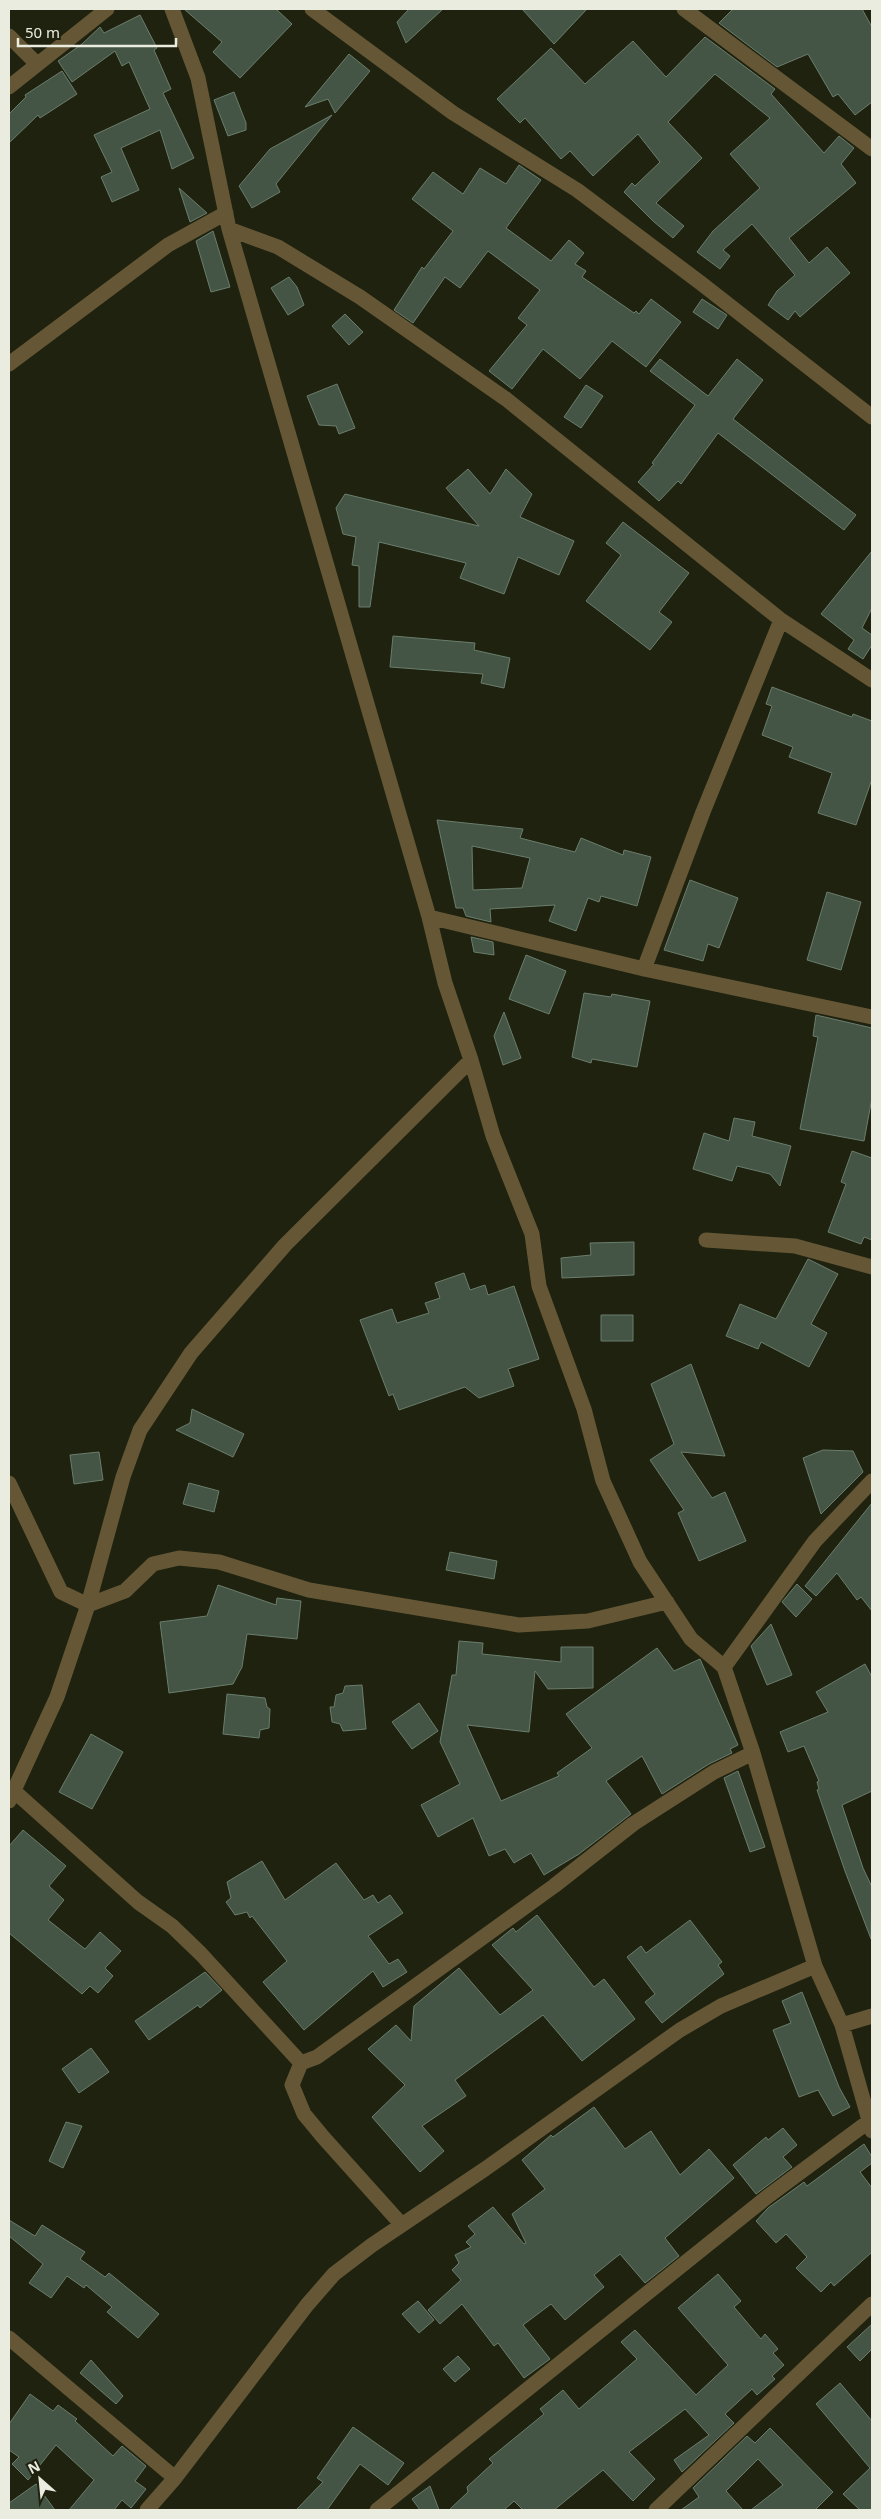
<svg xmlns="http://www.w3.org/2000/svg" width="881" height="2519" font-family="'Noto Sans',sans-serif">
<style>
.building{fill:#445545;stroke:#6b7d6c;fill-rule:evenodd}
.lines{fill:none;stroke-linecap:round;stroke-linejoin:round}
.street{stroke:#655735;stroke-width:15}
</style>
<rect width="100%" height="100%" fill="#1e220f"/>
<path class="building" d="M 184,9 L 276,9 L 292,24 L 240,78 L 213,52 L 222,42 Z
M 409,9 L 443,9 L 406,43 L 397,22 Z
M 522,9 L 587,9 L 554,44 Z
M 733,9 L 862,9 L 872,27 L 872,102 L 855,115 L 838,94 L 833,97 L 808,54 L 777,67 L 719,23 Z
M 140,15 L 157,48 L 154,50 L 171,89 L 163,93 L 194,158 L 172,169 L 160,130 L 121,148 L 139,190 L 112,202 L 101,177 L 112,172 L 94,135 L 150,109 L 129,62 L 122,66 L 115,51 L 72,82 L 58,61 L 82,44 L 100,27 L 104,33 Z
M 705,37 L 775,89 L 771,94 L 824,153 L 839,136 L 854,148 L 841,164 L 856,183 L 789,238 L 809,263 L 827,247 L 850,273 L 800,317 L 795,311 L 788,320 L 768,305 L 777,291 L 795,275 L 752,224 L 723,250 L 730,256 L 720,269 L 697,252 L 713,231 L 760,188 L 730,154 L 770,118 L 715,74 L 668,122 L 702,158 L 656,203 L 684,226 L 673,238 L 653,221 L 624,192 L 632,183 L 635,186 L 660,162 L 638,134 L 593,176 L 570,151 L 561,159 L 525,118 L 520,123 L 497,99 L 551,48 L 585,84 L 633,41 L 666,77 Z
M 349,54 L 370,71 L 335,113 L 328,99 L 305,107 Z
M 62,71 L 77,94 L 40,118 L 38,115 L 9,143 L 9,114 L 26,97 L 25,95 Z
M 234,92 L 246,123 L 246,130 L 228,136 L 214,100 Z
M 332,115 L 276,184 L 280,192 L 252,208 L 239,186 L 270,149 Z
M 519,165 L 541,180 L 506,228 L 551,261 L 569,240 L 584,253 L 575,264 L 586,271 L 582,277 L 634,313 L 636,311 L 639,314 L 651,299 L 681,322 L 646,367 L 612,341 L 580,379 L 543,349 L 512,389 L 489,371 L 527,325 L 518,318 L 540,290 L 488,251 L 460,288 L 445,277 L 413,323 L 394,310 L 422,267 L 424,269 L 453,231 L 412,199 L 433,172 L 463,194 L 480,168 L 506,184 Z
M 179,188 L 207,213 L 190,222 Z
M 213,231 L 230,287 L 211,292 L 196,241 Z
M 289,277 L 297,287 L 304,305 L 288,315 L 271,288 Z
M 702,299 L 727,315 L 718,329 L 693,312 Z
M 345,314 L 363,332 L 349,345 L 332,326 Z
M 660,359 L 708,396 L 737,359 L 763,380 L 733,419 L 856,515 L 844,530 L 718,433 L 681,484 L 678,481 L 659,501 L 638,482 L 654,464 L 652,463 L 695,405 L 650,371 Z
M 337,384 L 355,428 L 339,434 L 336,426 L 319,425 L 307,396 Z
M 586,385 L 603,396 L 581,428 L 564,417 Z
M 468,469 L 490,494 L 506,469 L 532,494 L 520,517 L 574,541 L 559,575 L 518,557 L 504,594 L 460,578 L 466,563 L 379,542 L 370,607 L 359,607 L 359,566 L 352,565 L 356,537 L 343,534 L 336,508 L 345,494 L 479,526 L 446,488 Z
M 623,522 L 689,573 L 659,612 L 672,622 L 650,650 L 586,601 L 621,555 L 606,543 Z
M 872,551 L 872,608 L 862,628 L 872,635 L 872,645 L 863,659 L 848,649 L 854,640 L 821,614 Z
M 393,636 L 475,643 L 474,650 L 510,658 L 504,688 L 481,683 L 483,674 L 390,667 Z
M 772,687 L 852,717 L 853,714 L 872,721 L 872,779 L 856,825 L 818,813 L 832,773 L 789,757 L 793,747 L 762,735 L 772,706 L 766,704 Z
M 437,820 L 523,829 L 520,838 L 575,852 L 581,838 L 623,855 L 624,850 L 651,857 L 637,906 L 601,896 L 599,902 L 588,898 L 576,931 L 549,921 L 555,905 L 490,909 L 491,922 L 466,916 L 463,908 L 456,908 ZM 472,846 L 530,858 L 522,888 L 473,890 Z
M 690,880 L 738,898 L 719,948 L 708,944 L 703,961 L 664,950 Z
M 827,892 L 861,902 L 841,970 L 807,960 Z
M 471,937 L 493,942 L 494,955 L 474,952 Z
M 526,955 L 566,971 L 549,1014 L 509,999 Z
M 584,993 L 611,997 L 612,994 L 650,1001 L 637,1067 L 592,1059 L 591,1063 L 572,1057 Z
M 504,1012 L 521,1058 L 503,1065 L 494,1036 Z
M 816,1015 L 872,1028 L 872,1098 L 864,1141 L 800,1129 L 818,1037 L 813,1036 Z
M 734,1118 L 755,1122 L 752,1136 L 791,1146 L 780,1186 L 770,1174 L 737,1166 L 732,1181 L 693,1169 L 704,1133 L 729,1141 Z
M 852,1151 L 872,1158 L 872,1240 L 864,1237 L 861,1244 L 828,1232 L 846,1184 L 841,1182 Z
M 634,1242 L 634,1275 L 562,1278 L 561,1258 L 591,1255 L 590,1243 Z
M 808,1259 L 838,1274 L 811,1324 L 827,1333 L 809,1367 L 761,1342 L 758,1349 L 726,1336 L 740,1304 L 776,1319 Z
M 464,1273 L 470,1290 L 485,1285 L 488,1295 L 514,1286 L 539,1359 L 508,1369 L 514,1386 L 479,1398 L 465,1387 L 399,1410 L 393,1394 L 389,1396 L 360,1320 L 392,1309 L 397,1323 L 429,1313 L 425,1303 L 440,1298 L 435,1283 Z
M 601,1315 L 633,1315 L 633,1341 L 601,1341 Z
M 691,1364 L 725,1456 L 681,1452 L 712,1498 L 725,1492 L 746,1541 L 699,1561 L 678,1513 L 684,1510 L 650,1460 L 674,1444 L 651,1384 Z
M 192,1409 L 244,1434 L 233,1457 L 176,1430 L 190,1423 Z
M 823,1450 L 853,1451 L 863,1472 L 821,1514 L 803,1458 Z
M 99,1452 L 103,1480 L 74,1484 L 70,1455 Z
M 189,1483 L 219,1491 L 214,1512 L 183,1504 Z
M 872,1503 L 872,1611 L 861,1597 L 857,1600 L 837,1573 L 816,1596 L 805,1586 Z
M 450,1552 L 497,1561 L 494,1579 L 446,1570 Z
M 797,1584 L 812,1599 L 796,1617 L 782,1602 Z
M 218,1585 L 276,1605 L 277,1598 L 301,1601 L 297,1639 L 247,1634 L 242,1667 L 233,1684 L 169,1693 L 160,1622 L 207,1616 Z
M 771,1624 L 792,1675 L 767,1685 L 751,1646 Z
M 459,1641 L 483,1643 L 482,1654 L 561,1662 L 561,1647 L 593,1647 L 593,1688 L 548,1689 L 535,1671 L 529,1732 L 467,1725 L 501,1801 L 559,1776 L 557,1773 L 592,1748 L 566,1714 L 657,1648 L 674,1671 L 700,1659 L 738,1745 L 730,1749 L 732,1753 L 709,1764 L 662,1794 L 642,1756 L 606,1781 L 631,1814 L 579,1854 L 544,1875 L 531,1853 L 514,1863 L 505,1849 L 489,1856 L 473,1818 L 438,1837 L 421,1805 L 460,1784 L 440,1742 L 452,1675 L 456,1675 Z
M 865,1664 L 872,1677 L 872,1791 L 842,1805 L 863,1868 L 872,1887 L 871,1939 L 845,1871 L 817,1790 L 819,1789 L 817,1782 L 819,1781 L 804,1746 L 788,1752 L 780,1732 L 828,1712 L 816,1692 Z
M 362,1685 L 366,1729 L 343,1731 L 340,1724 L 332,1722 L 330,1707 L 334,1707 L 336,1695 L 343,1693 L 345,1686 Z
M 227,1694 L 265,1698 L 267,1707 L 270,1709 L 269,1728 L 260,1730 L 259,1738 L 223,1734 Z
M 419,1703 L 438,1731 L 412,1749 L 392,1722 Z
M 91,1734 L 123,1752 L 92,1809 L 59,1792 Z
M 738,1771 L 765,1847 L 750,1852 L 724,1778 Z
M 23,1830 L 66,1866 L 49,1886 L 64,1900 L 48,1920 L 85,1949 L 100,1932 L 121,1951 L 105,1968 L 113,1976 L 98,1993 L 90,1986 L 82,1994 L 9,1933 L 9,1846 Z
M 262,1861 L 285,1900 L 336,1863 L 364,1900 L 373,1895 L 378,1903 L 390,1895 L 403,1913 L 368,1936 L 389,1964 L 398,1959 L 407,1972 L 383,1987 L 373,1971 L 304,2030 L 263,1982 L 287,1961 L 252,1916 L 250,1918 L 247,1912 L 235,1915 L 226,1902 L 231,1898 L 227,1882 Z
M 537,1915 L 594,1987 L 604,1979 L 635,2019 L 582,2061 L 543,2015 L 455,2080 L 466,2096 L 422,2126 L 444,2151 L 420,2172 L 372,2117 L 405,2085 L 368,2049 L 396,2025 L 411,2041 L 414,2006 L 459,1968 L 500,2015 L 533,1990 L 492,1945 L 513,1928 L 516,1932 Z
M 690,1920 L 722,1962 L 718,1965 L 724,1974 L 662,2023 L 645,2002 L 655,1994 L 627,1957 L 641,1946 L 646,1953 Z
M 205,1972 L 222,1990 L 200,2008 L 198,2005 L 149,2040 L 135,2021 Z
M 802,1992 L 839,2087 L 850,2107 L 833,2116 L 818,2090 L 799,2097 L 773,2030 L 791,2023 L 782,2001 Z
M 91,2048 L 109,2072 L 79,2093 L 62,2069 Z
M 594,2107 L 625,2149 L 651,2131 L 680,2175 L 709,2149 L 734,2178 L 665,2238 L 679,2256 L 645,2283 L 620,2254 L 594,2275 L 604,2287 L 565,2320 L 551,2304 L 523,2325 L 550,2359 L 524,2378 L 498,2343 L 494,2346 L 462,2304 L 440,2324 L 428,2310 L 461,2280 L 452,2270 L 459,2263 L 455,2255 L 471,2247 L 466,2242 L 475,2234 L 468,2226 L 493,2207 L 524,2244 L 526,2243 L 512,2214 L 545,2189 L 522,2160 L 551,2135 L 553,2137 Z
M 66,2122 L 82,2126 L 63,2168 L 49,2161 Z
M 783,2128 L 797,2145 L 783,2157 L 792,2167 L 756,2194 L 733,2165 L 766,2137 L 768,2140 Z
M 864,2144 L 872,2157 L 872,2163 L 860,2172 L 872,2188 L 872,2252 L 834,2286 L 831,2282 L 821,2292 L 796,2268 L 807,2257 L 786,2234 L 776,2243 L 756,2221 L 768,2208 L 804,2182 L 807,2186 Z
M 9,2220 L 35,2236 L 42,2225 L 85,2252 L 80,2259 L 105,2277 L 109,2273 L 159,2314 L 138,2338 L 107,2312 L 112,2307 L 86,2285 L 84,2288 L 67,2276 L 51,2298 L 29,2283 L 43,2264 L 9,2236 Z
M 718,2274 L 741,2301 L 734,2307 L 761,2339 L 765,2334 L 778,2349 L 773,2353 L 784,2365 L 772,2376 L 775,2379 L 757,2395 L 752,2389 L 725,2414 L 734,2423 L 682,2472 L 674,2460 L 709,2435 L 685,2409 L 629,2452 L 655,2479 L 633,2501 L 603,2470 L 554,2510 L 523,2510 L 514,2501 L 504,2510 L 449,2510 L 468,2492 L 467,2487 L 493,2463 L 489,2459 L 544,2414 L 540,2409 L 563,2390 L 579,2409 L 637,2359 L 621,2342 L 635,2330 L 696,2395 L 728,2365 L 678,2308 Z
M 418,2301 L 434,2320 L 419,2333 L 402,2314 Z
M 872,2324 L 872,2349 L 860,2361 L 847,2347 Z
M 458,2356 L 470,2369 L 455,2382 L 443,2369 Z
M 91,2360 L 123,2396 L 116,2404 L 80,2373 Z
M 840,2383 L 872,2421 L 872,2510 L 860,2510 L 843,2494 L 870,2468 L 816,2404 Z
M 30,2394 L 53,2411 L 58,2405 L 77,2419 L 75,2421 L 113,2456 L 122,2446 L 146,2466 L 135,2481 L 146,2489 L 131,2508 L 122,2500 L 114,2510 L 69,2510 L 94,2480 L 56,2445 L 28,2480 L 12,2464 L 19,2457 L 9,2450 L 9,2424 Z
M 353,2427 L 404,2463 L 388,2485 L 360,2464 L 327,2510 L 296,2510 L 323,2482 L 317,2478 Z
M 770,2428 L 833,2492 L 815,2510 L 751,2510 L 783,2485 L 758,2459 L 726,2491 L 743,2510 L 681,2510 L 699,2497 L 693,2488 L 747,2436 L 755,2443 Z
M 36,2484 L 55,2510 L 9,2510 L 9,2503 Z
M 430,2486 L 439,2510 L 420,2510 L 412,2499 Z"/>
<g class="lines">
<path class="street" d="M 172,9 L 198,78 L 229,229 L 429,917 L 445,983 L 471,1060 L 493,1136 L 532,1234 L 539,1286 L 584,1409 L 603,1481 L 640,1562 L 691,1639 L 724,1667 L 753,1753 L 815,1966 L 842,2025 L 872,2131
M 312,9 L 453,113 L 577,190 L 702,284 L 872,417
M 684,9 L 872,149
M 9,36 L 37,64
M 9,87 L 107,9
M 229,229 L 278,247 L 360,297 L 506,399 L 781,620 L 872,680
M 9,364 L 168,245 L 226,213
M 429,917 L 644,969 L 872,1017
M 644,969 L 703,812 L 781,620
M 706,1240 L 795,1246 L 872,1267
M 9,1483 L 61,1592 L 88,1605 L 125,1591 L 153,1564 L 179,1558 L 219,1562 L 309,1590 L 519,1625 L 588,1621 L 667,1602
M 724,1667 L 815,1541 L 872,1481
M 14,1791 L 138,1902 L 172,1926 L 201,1954 L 301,2063
M 9,1801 L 57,1697 L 88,1605 L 123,1477 L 140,1430 L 191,1353 L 285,1245 L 471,1060
M 842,2025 L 872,2016
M 301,2063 L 317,2057 L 554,1886 L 633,1824 L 714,1772 L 753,1753
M 301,2063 L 292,2085 L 304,2114 L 323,2137 L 402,2225
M 9,2338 L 175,2478
M 147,2510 L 175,2478 L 307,2305 L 334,2274 L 372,2245 L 485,2169 L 680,2030 L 721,2006 L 815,1966
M 377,2510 L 767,2197 L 868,2122
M 656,2510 L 872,2304"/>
</g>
<rect width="881" height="2519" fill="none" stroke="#e9ecdf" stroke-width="20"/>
<g transform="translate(40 2479) rotate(333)" stroke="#1e220f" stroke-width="4" paint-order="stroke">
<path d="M0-4L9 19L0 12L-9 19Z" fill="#e9ecdf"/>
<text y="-8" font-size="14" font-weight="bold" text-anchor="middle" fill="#e9ecdf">N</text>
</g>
<path d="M18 38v8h158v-8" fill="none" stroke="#e9ecdf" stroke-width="2.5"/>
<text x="25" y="38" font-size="15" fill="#e9ecdf" stroke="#1e220f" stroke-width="4" paint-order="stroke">50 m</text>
</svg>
